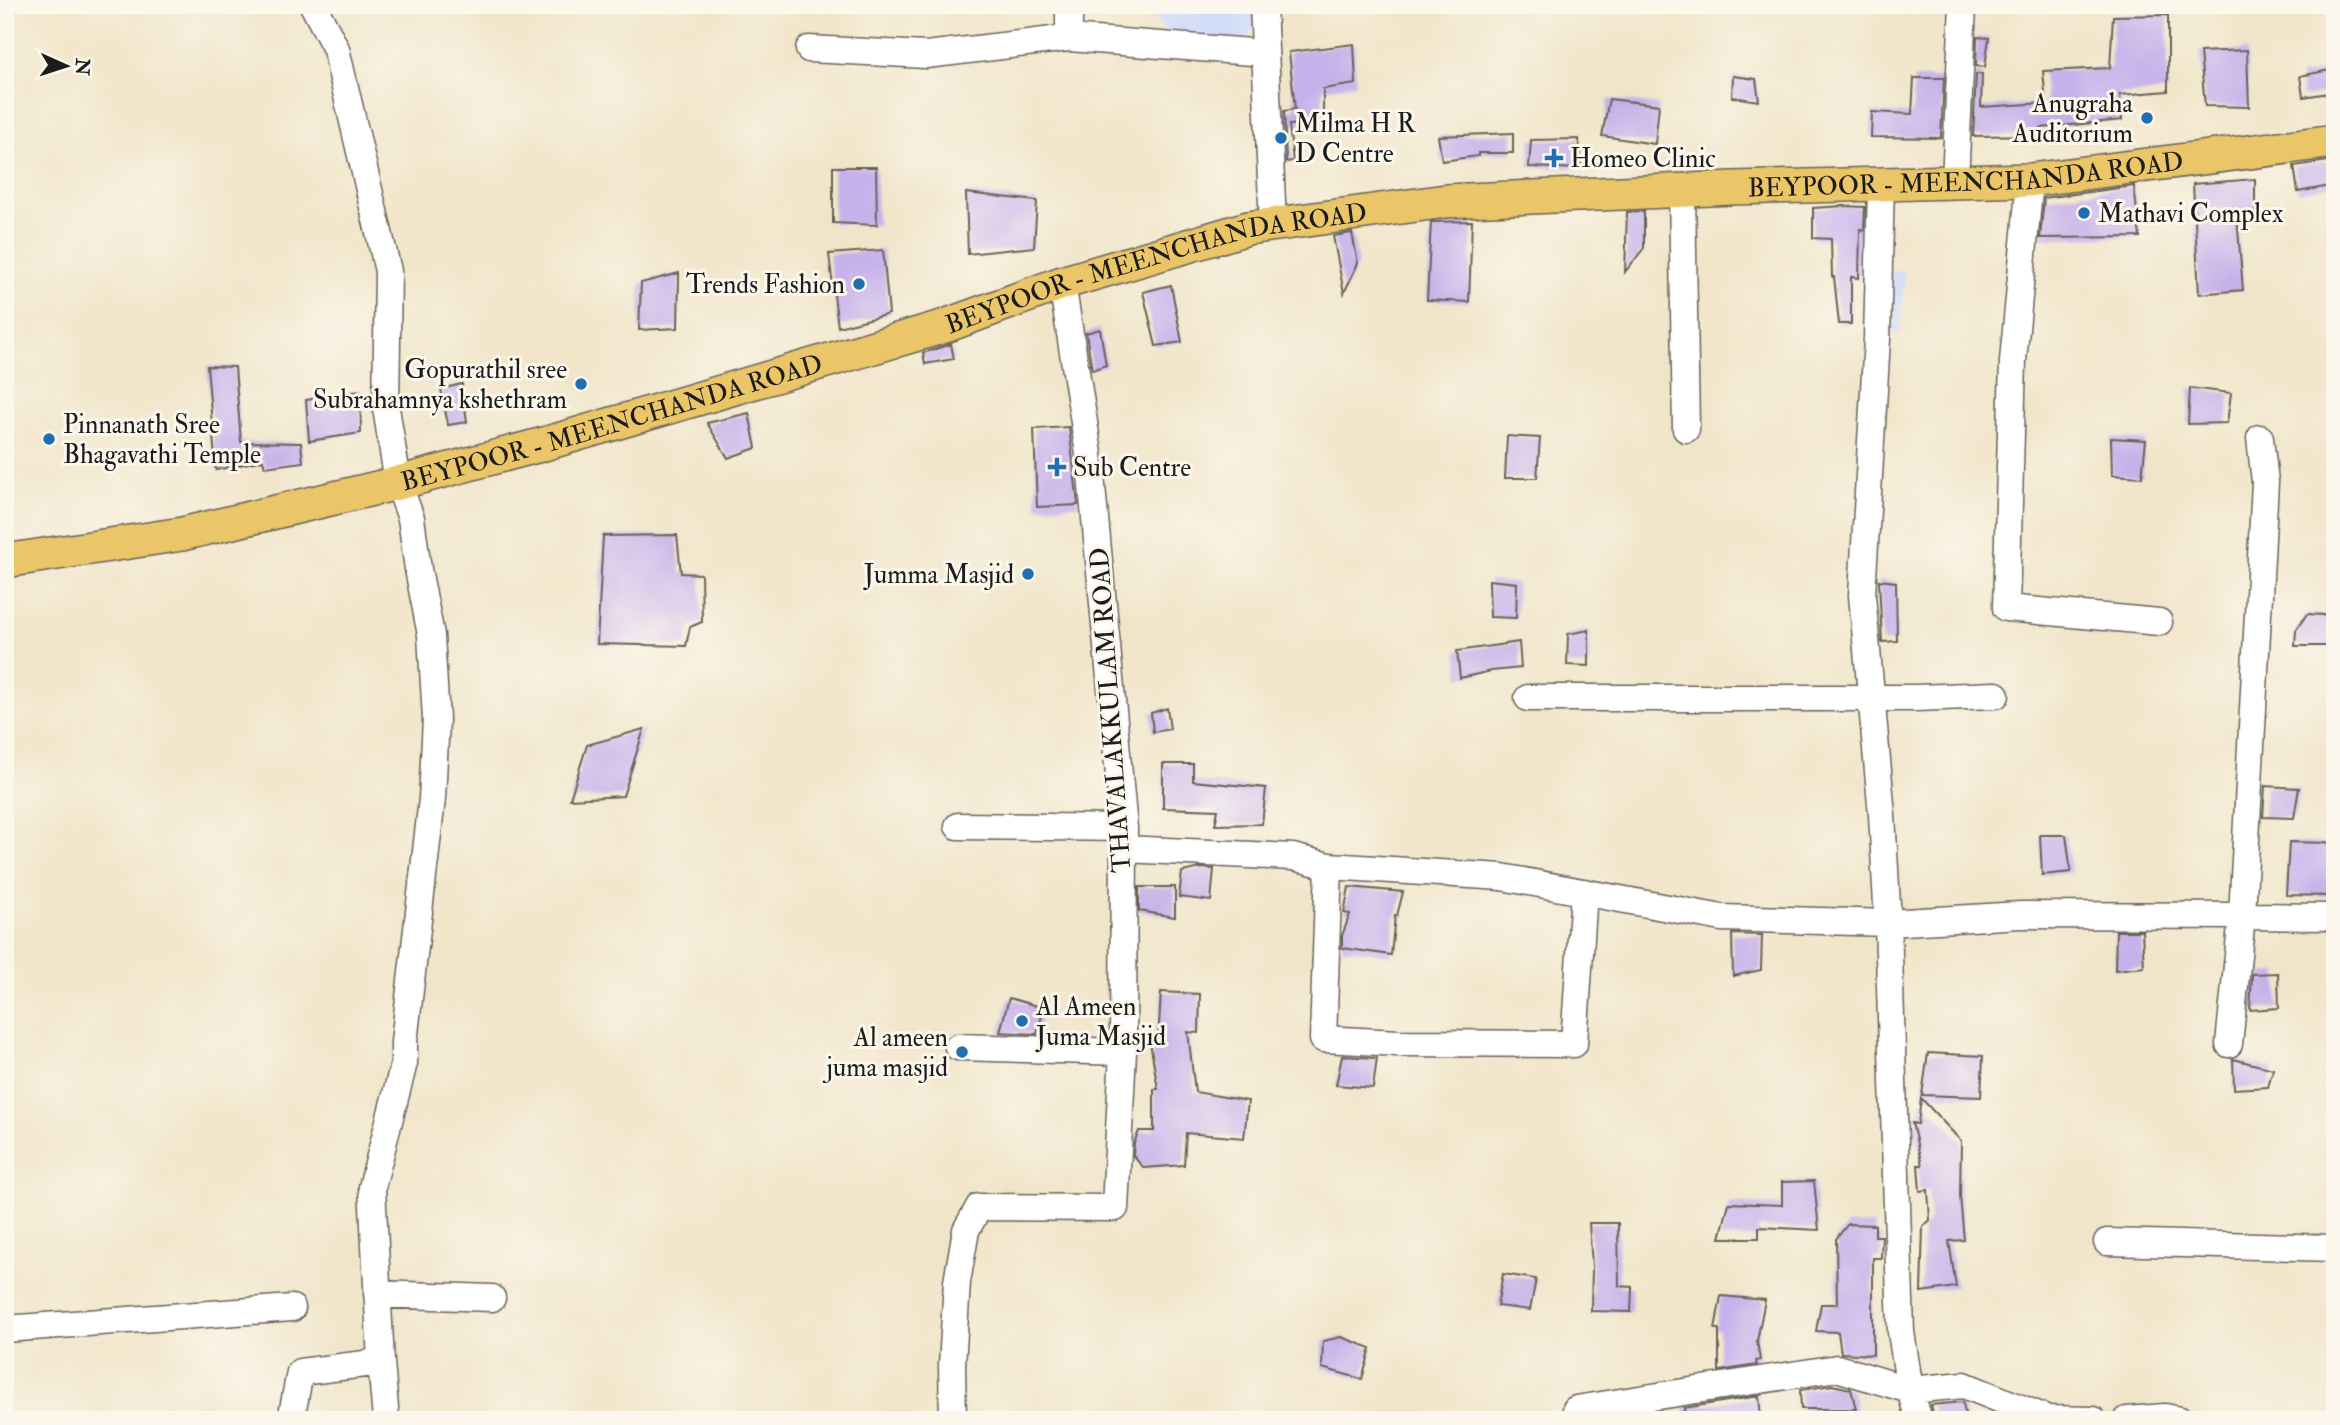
<svg xmlns="http://www.w3.org/2000/svg" width="2340" height="1425" font-family="'IM FELL Double Pica',serif">
<style>
.built{fill:#cedafa}
.building{fill:#c6b1ea}
.lines{fill:none;stroke-linecap:round;stroke-linejoin:round}
.minor-casing{stroke:#676259;stroke-width:29}
.major-casing{stroke:#676259;stroke-width:36}
.minor{stroke:#fff;stroke-width:26}
.major{stroke:#eac669;stroke-width:33}
.poi-dot{fill:#1f6fb2;stroke:#fbf7ec;stroke-width:2.5}
.labels{text-anchor:middle;stroke-width:6;stroke-linejoin:round;paint-order:stroke}
.poi-label{font-size:26px;fill:#1c1c1c;stroke:#fbf7ec;text-anchor:start}
.street-label{font-size:26px;fill:#1c1c1c;stroke:#fbf7ec}
</style>
<rect width="100%" height="100%" fill="#fbf7ec"/>
<filter id="ink" filterUnits="userSpaceOnUse"><feTurbulence type="fractalNoise" baseFrequency=".0143" numOctaves="2"/><feDisplacementMap in="SourceGraphic" scale="14" xChannelSelector="R" yChannelSelector="G"/><feConvolveMatrix kernelMatrix="1 2 1 2 8 2 1 2 1" color-interpolation-filters="sRGB"/></filter>
<filter id="wash" filterUnits="userSpaceOnUse"><feTurbulence type="fractalNoise" baseFrequency=".00686" numOctaves="4" result="noise"/><feDisplacementMap in="SourceGraphic" scale="28" xChannelSelector="R" yChannelSelector="G"/><feGaussianBlur stdDeviation="1.57" result="paint"/><feColorMatrix in="noise" values="0 0 0 0 0 0 0 0 0 0 0 0 0 0 0 0 0 1.4 0 .05"/><feComposite in="paint" operator="in"/></filter>
<g filter="url(#wash)">
<rect width="100%" height="100%" fill="#f1e5c9"/>
<path class="built" d="M 1148,5 L 1260,5 L 1256,25 L 1243,43 L 1162,30 Z
M 1905,271 L 1900,333 L 1864,332 L 1868,272 Z"/>
<g id="blocks">
<path class="building" d="M 2168,15 L 2168,91 L 2120,95 L 2122,120 L 2041,128 L 2042,135 L 1973,136 L 1976,74 L 1982,74 L 1981,107 L 2046,103 L 2043,71 L 2110,68 L 2113,16 Z
M 1977,37 L 1989,38 L 1985,67 L 1976,66 Z
M 1354,44 L 1356,84 L 1323,89 L 1323,123 L 1289,125 L 1293,161 L 1286,162 L 1284,111 L 1295,109 L 1289,52 Z
M 2247,50 L 2249,107 L 2205,106 L 2200,52 Z
M 2335,69 L 2335,92 L 2303,97 L 2300,76 Z
M 1733,76 L 1756,79 L 1759,101 L 1732,97 Z
M 1914,78 L 1944,78 L 1941,138 L 1871,137 L 1872,112 L 1912,114 Z
M 1609,99 L 1659,105 L 1655,144 L 1602,136 Z
M 1513,133 L 1513,153 L 1478,153 L 1478,156 L 1442,161 L 1438,136 Z
M 1579,139 L 1581,169 L 1529,167 L 1531,140 Z
M 2335,160 L 2335,185 L 2298,192 L 2294,166 Z
M 833,167 L 876,167 L 877,225 L 833,223 Z
M 2255,179 L 2255,216 L 2237,217 L 2243,290 L 2199,294 L 2193,184 Z
M 2134,186 L 2140,237 L 2040,238 L 2044,198 Z
M 966,193 L 1037,201 L 1034,247 L 968,254 Z
M 1844,206 L 1865,207 L 1864,230 L 1860,229 L 1859,278 L 1851,277 L 1851,324 L 1839,324 L 1834,277 L 1832,277 L 1831,239 L 1813,238 L 1813,208 Z
M 1644,211 L 1644,248 L 1625,272 L 1627,212 Z
M 1472,221 L 1469,302 L 1427,300 L 1431,222 Z
M 1352,233 L 1358,263 L 1344,293 L 1333,236 Z
M 883,250 L 889,314 L 838,327 L 829,254 Z
M 679,273 L 678,328 L 639,330 L 641,283 Z
M 1171,285 L 1182,342 L 1156,346 L 1143,292 Z
M 1100,329 L 1106,365 L 1092,370 L 1086,333 Z
M 951,344 L 954,359 L 925,364 L 923,353 Z
M 207,366 L 235,367 L 241,442 L 301,443 L 303,462 L 265,467 L 263,460 L 216,470 Z
M 462,384 L 467,422 L 448,425 L 441,389 Z
M 2190,388 L 2231,393 L 2227,423 L 2188,424 Z
M 360,391 L 361,433 L 309,441 L 306,400 Z
M 749,413 L 756,448 L 728,458 L 707,423 Z
M 1069,427 L 1078,505 L 1037,507 L 1034,429 Z
M 1507,436 L 1540,438 L 1537,478 L 1505,478 Z
M 2111,438 L 2146,440 L 2142,477 L 2112,475 Z
M 677,535 L 681,573 L 701,574 L 702,622 L 690,627 L 686,646 L 597,644 L 603,536 Z
M 1489,580 L 1517,583 L 1516,618 L 1490,617 Z
M 1879,580 L 1896,582 L 1897,641 L 1882,642 Z
M 2307,614 L 2324,615 L 2332,631 L 2331,646 L 2295,646 L 2296,630 Z
M 1589,630 L 1589,666 L 1567,665 L 1568,634 Z
M 1519,642 L 1521,668 L 1491,671 L 1460,678 L 1457,651 Z
M 1167,708 L 1170,729 L 1153,732 L 1151,713 Z
M 644,729 L 623,796 L 570,799 L 587,745 Z
M 1163,764 L 1193,764 L 1193,781 L 1266,788 L 1262,824 L 1215,825 L 1218,810 L 1163,808 Z
M 2265,786 L 2299,788 L 2294,818 L 2263,817 Z
M 2040,835 L 2066,835 L 2071,872 L 2042,875 Z
M 2289,842 L 2329,843 L 2330,896 L 2286,895 Z
M 1201,868 L 1214,869 L 1211,901 L 1179,897 L 1182,872 Z
M 1139,887 L 1175,887 L 1175,917 L 1139,911 Z
M 1349,887 L 1403,892 L 1397,916 L 1395,916 L 1391,955 L 1342,948 L 1342,936 L 1350,914 L 1344,913 Z
M 2116,931 L 2142,931 L 2144,967 L 2115,970 Z
M 1732,934 L 1762,935 L 1761,970 L 1733,976 Z
M 2278,973 L 2279,1008 L 2250,1010 L 2252,974 Z
M 1161,992 L 1200,994 L 1199,1033 L 1188,1032 L 1195,1092 L 1248,1101 L 1244,1138 L 1186,1133 L 1184,1165 L 1144,1168 L 1133,1156 L 1134,1143 L 1139,1131 L 1154,1131 L 1154,1089 L 1158,1089 L 1150,1042 L 1158,1042 Z
M 1009,998 L 1044,1008 L 1037,1034 L 1000,1032 Z
M 1928,1053 L 1983,1056 L 1981,1097 L 1922,1095 Z
M 1342,1056 L 1377,1058 L 1373,1088 L 1336,1085 Z
M 2233,1059 L 2273,1069 L 2268,1087 L 2234,1089 Z
M 1921,1098 L 1961,1141 L 1960,1196 L 1964,1240 L 1949,1241 L 1956,1287 L 1921,1292 L 1923,1227 L 1930,1220 L 1928,1190 L 1920,1191 L 1918,1165 L 1922,1165 L 1912,1123 L 1918,1124 Z
M 1814,1181 L 1819,1230 L 1759,1227 L 1759,1238 L 1720,1238 L 1729,1203 L 1782,1205 L 1782,1182 Z
M 1589,1223 L 1618,1223 L 1619,1286 L 1632,1287 L 1631,1312 L 1591,1311 L 1592,1266 Z
M 1848,1224 L 1875,1225 L 1875,1236 L 1882,1236 L 1881,1258 L 1873,1258 L 1873,1355 L 1841,1353 L 1838,1332 L 1816,1331 L 1821,1304 L 1837,1304 L 1836,1239 Z
M 1503,1274 L 1536,1279 L 1530,1310 L 1497,1306 Z
M 1721,1296 L 1765,1300 L 1757,1341 L 1760,1360 L 1756,1361 L 1757,1365 L 1719,1371 L 1719,1329 L 1715,1329 Z
M 1341,1337 L 1371,1348 L 1362,1379 L 1322,1368 L 1323,1341 Z
M 1832,1385 L 1851,1389 L 1856,1409 L 1801,1409 L 1800,1390 Z
M 1759,1396 L 1761,1420 L 1685,1420 L 1684,1408 Z
M 1963,1402 L 1966,1420 L 1935,1420 L 1931,1405 Z"/>
</g>
</g>
<g filter="url(#ink)">
<use href="#blocks" fill-opacity="0" stroke="#676259" stroke-width="2"/>
<g class="lines">
<defs>
<path id="minor" d="M 1263,5 L 1273,224
M 1069,38 L 1069,5
M 809,49 L 926,55 L 1069,38 L 1265,53
M 2030,180 L 2013,361 L 2006,608 L 2159,622
M 1955,182 L 1963,5
M 1881,185 L 1877,339 L 1862,595 L 1882,815 L 1888,923 L 1901,1332 L 1910,1390 L 1919,1420
M 1682,190 L 1686,429
M 2260,438 L 2265,482 L 2242,916 L 2335,917
M 1528,698 L 1915,698 L 1996,695
M 958,826 L 1124,828
M 1124,849 L 1293,857 L 1329,866 L 1502,877 L 1722,918 L 1888,923 L 2020,915 L 2242,916 L 2229,1044
M 1329,866 L 1323,1039 L 1399,1043 L 1574,1044 L 1584,892
M 958,1047 L 1123,1052
M 2107,1242 L 2335,1248
M 377,1294 L 492,1298
M 5,1329 L 292,1308
M 381,1362 L 386,1420
M 291,1420 L 300,1372 L 381,1362 L 372,1187 L 404,1063 L 404,1042 L 432,799 L 436,719 L 431,635 L 418,569 L 411,518 L 398,483 L 386,408 L 388,271 L 336,49 L 313,5
M 953,1420 L 952,1365 L 957,1282 L 966,1230 L 979,1207 L 1115,1208 L 1123,1052 L 1124,828 L 1089,454 L 1062,283
M 1576,1420 L 1576,1409 L 1837,1368 L 1910,1390 L 1964,1385 L 2048,1419 L 2093,1420
M 2127,1420 L 2165,1417 L 2180,1420"/>
<g id="major">
<path id="s1" d="M 5,561 L 182,534 L 398,483 L 544,444 L 945,326 L 1062,283 L 1248,228 L 1446,201 L 1733,188 L 2030,180 L 2335,141"/>
</g>
</defs>
<use href="#minor" class="minor-casing"/>
<use href="#major" class="major-casing"/>
<use href="#minor" class="minor"/>
<use href="#major" class="major"/>
</g>
</g>
<g class="poi-dot">
<circle cx="2147" cy="118" r="7"/>
<circle cx="1281" cy="138" r="7"/>
<path d="M1550.5 147.5h7v7h7v7h-7v7h-7v-7h-7v-7h7z"/>
<circle cx="2084" cy="213" r="7"/>
<circle cx="859" cy="284" r="7"/>
<circle cx="581" cy="384" r="7"/>
<circle cx="49" cy="439" r="7"/>
<path d="M1053.5 456.5h7v7h7v7h-7v7h-7v-7h-7v-7h7z"/>
<circle cx="1028" cy="574" r="7"/>
<circle cx="1022" cy="1021" r="7"/>
<circle cx="962" cy="1052" r="7"/>
</g>
<g class="labels">
<g class="poi-label">
<text x="2133" y="112" text-anchor="end">Anugraha<tspan x="2133" dy="30">Auditorium</tspan></text>
<text x="1295" y="132">Milma H R<tspan x="1295" dy="30">D Centre</tspan></text>
<text x="1570" y="167">Homeo Clinic</text>
<text x="2098" y="222">Mathavi Complex</text>
<text x="845" y="293" text-anchor="end">Trends Fashion</text>
<text x="567" y="378" text-anchor="end">Gopurathil sree<tspan x="567" dy="30">Subrahamnya kshethram</tspan></text>
<text x="63" y="433">Pinnanath Sree<tspan x="63" dy="30">Bhagavathi Temple</tspan></text>
<text x="1073" y="476">Sub Centre</text>
<text x="1014" y="583" text-anchor="end">Jumma Masjid</text>
<text x="1036" y="1015">Al Ameen<tspan x="1036" dy="30">Juma Masjid</tspan></text>
<text x="948" y="1046" text-anchor="end">Al ameen<tspan x="948" dy="30">juma masjid</tspan></text>
</g>
<g class="street-label">
<text dy="9" stroke="none"><textPath href="#s1" startOffset="2009">BEYPOOR - MEENCHANDA ROAD</textPath></text>
<text dy="9" stroke="none"><textPath href="#s1" startOffset="1190">BEYPOOR - MEENCHANDA ROAD</textPath></text>
<text dy="9" stroke="none"><textPath href="#s1" startOffset="623">BEYPOOR - MEENCHANDA ROAD</textPath></text>
<text transform="translate(1110 710) rotate(-94)" y="9">THAVALAKKULAM ROAD</text>
</g>
</g>
<rect width="2340" height="1425" fill="none" stroke="#fbf7ec" stroke-width="28"/>
<g transform="translate(66 66) rotate(93)" stroke="#fbf7ec" stroke-width="5" paint-order="stroke">
<path d="M0-5L12 26L0 18L-12 26Z" fill="#1c1c1c"/>
<text y="-10" font-size="19" font-weight="bold" text-anchor="middle" fill="#1c1c1c">N</text>
</g>
</svg>
